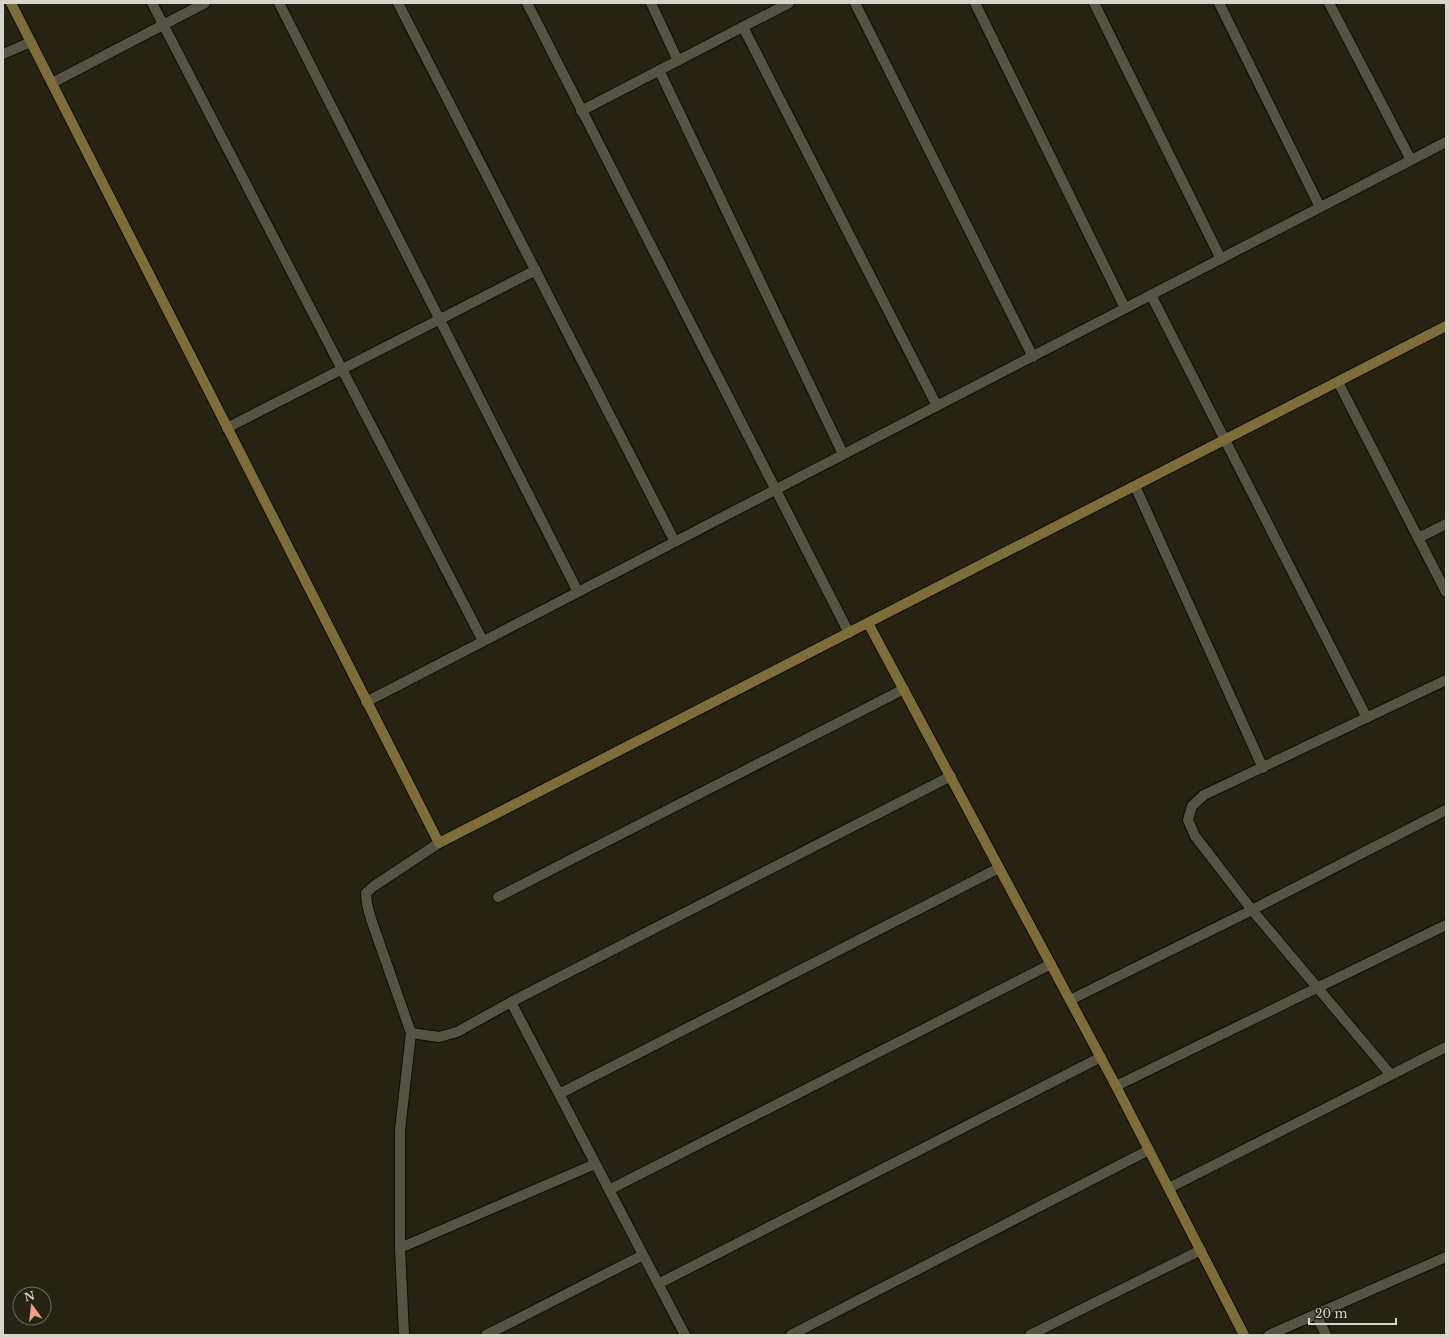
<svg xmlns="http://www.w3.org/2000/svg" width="1449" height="1338" font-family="'Libre Baskerville',serif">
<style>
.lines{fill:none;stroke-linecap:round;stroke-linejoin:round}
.street-casing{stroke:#0f0c01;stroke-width:12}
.secondary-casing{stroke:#0f0c01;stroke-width:12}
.street{stroke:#565342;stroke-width:10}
.secondary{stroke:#7e6c3a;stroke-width:10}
</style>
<rect width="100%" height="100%" fill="#262313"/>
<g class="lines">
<defs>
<path id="street" d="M 152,3 L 483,641
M 279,3 L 578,592
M 398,3 L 675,542
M 527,3 L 849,633
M 651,3 L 678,61
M 855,3 L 1033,357
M 975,3 L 1125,308
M 1094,3 L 1221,259
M 1219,3 L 1320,207
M 1329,3 L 1411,160
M 743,27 L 937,406
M 3,54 L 31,42
M 659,70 L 843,454
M 52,83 L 205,3
M 581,111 L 789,3
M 1151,295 L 1367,718
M 1338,382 L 1446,592
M 227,428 L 536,270
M 1135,486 L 1263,768
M 1418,538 L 1446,524
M 366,702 L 1446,142
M 498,897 L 904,689
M 1070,1000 L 1252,910 L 1446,810
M 511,1002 L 685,1335
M 411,1033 L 439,1037 L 457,1032 L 511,1002 L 951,776
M 1391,1075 L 1252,910 L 1195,836 L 1188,820 L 1192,806 L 1204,795 L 1446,680
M 1116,1086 L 1446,925
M 559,1094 L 999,868
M 1169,1188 L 1446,1047
M 609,1190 L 1051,964
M 400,1248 L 595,1164
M 658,1284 L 1101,1057
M 1316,1314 L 1326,1335
M 404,1335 L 400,1248 L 400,1130 L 411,1033 L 371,919 L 367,904 L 366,893 L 374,886 L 439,843
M 486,1335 L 643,1255
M 791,1335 L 1149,1150
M 1030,1335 L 1201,1250
M 1269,1335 L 1446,1257"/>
<path id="secondary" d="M 11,3 L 439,843 L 1446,326
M 868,623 L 1116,1086 L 1244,1335"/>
</defs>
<use href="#street" class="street-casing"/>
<use href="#secondary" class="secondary-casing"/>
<use href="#street" class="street"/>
<use href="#secondary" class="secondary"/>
</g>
<rect width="1449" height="1338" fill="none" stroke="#d7d5cb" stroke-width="8"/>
<g transform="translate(32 1306) rotate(345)"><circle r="19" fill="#262313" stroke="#6d6a5d"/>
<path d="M0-3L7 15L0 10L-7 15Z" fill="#f2a080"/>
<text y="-6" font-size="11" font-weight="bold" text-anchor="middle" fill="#d7d5cb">N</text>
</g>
<path d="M1309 1318v6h87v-6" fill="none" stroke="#d7d5cb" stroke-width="2"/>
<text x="1315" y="1318" font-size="12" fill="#d7d5cb" stroke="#262313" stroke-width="3" paint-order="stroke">20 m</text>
</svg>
